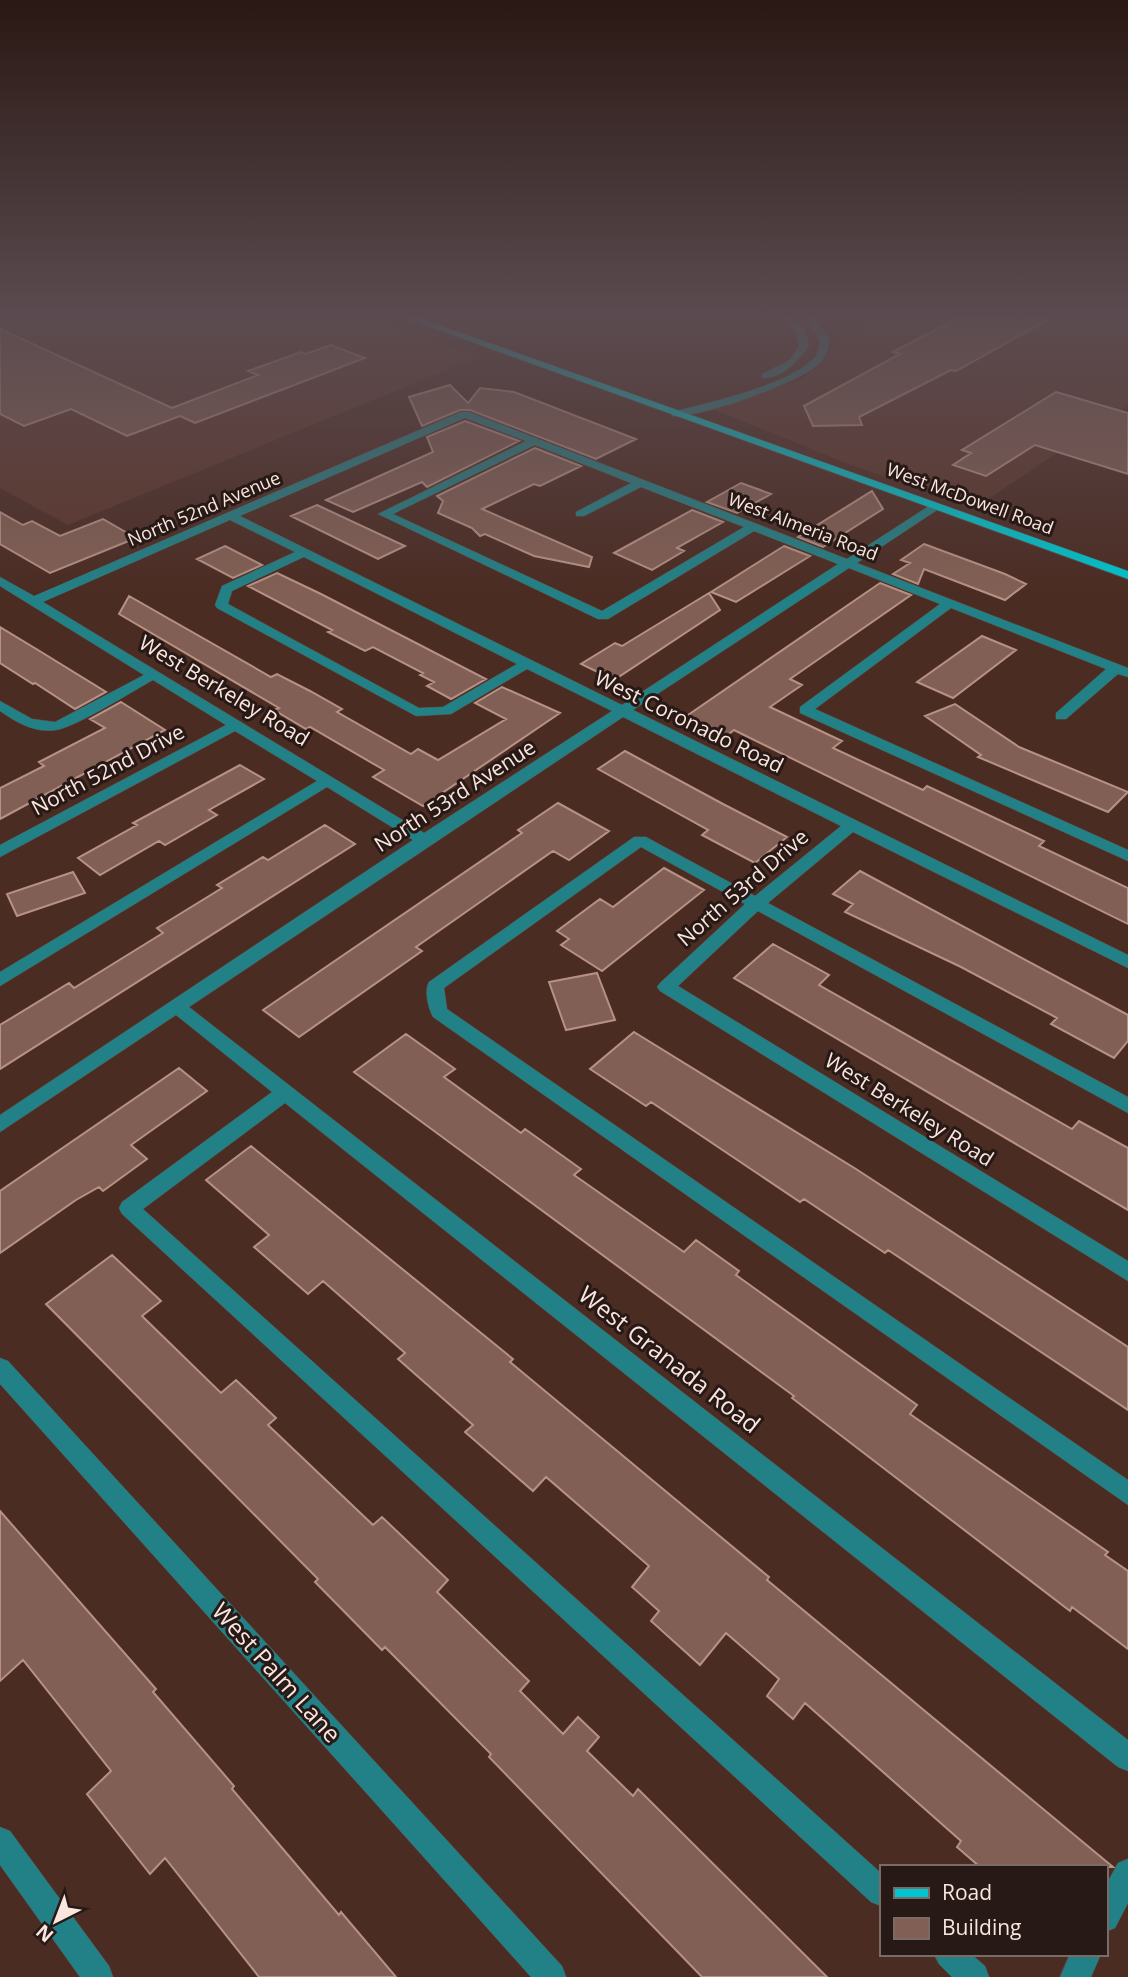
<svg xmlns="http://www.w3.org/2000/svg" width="1128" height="1977" font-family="'Open Sans',sans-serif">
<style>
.built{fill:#5c362b}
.building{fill:#825f54;stroke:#b79185;stroke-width:2}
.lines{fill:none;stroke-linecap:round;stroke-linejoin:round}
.minor-casing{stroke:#674a41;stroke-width:1}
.major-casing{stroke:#674a41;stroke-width:1}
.minor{fill:#228186;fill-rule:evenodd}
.major{fill:#00c5ce;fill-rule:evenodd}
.labels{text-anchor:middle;stroke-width:6;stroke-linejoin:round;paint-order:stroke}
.far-street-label{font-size:18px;fill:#fae5df;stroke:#271915}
.street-label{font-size:21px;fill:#fae5df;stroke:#271915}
.near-street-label{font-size:24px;fill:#fae5df;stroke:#271915}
</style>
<rect width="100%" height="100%" fill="#4b2c23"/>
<path class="built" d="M 0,316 L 359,316 L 478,357 L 68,525 L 0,488 Z
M 889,316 L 1128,316 L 1128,405 L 975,508 L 848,464 L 715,410 L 721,404 L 803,379 L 828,357 L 834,342 Z"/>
<path class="building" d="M 961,316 L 1055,316 L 956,371 L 951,370 L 859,417 L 862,425 L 813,426 L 804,406 L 900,354 L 893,352 Z
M 0,329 L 172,408 L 258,375 L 248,371 L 301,352 L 306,354 L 331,345 L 365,358 L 195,423 L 180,416 L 127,436 L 71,409 L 24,426 L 0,414 Z
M 450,385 L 468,403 L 480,388 L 514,392 L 636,439 L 596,459 L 470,410 L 460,410 L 422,426 L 409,397 Z
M 1056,392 L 1128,413 L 1128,474 L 1035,445 L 986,476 L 953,465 L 971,453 L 962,450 Z
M 465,421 L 519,441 L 427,487 L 422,482 L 353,512 L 326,500 L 433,452 L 427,437 Z
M 535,448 L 581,466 L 540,486 L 534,484 L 482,509 L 592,557 L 589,567 L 534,556 L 485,534 L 480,536 L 472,528 L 438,513 L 443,501 L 437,496 Z
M 741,483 L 771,494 L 737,513 L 707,502 Z
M 872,491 L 883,509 L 823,547 L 798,537 Z
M 317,505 L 405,546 L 378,559 L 291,516 Z
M 692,510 L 723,522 L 677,548 L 684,551 L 652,570 L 614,553 Z
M 0,512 L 23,525 L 32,521 L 60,536 L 103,519 L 136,538 L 50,573 L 0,544 Z
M 924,544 L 1005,574 L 1026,584 L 1005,600 L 924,569 L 918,584 L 893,574 L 910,563 L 901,560 Z
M 225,546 L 262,565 L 233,578 L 197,559 Z
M 784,546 L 810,556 L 736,602 L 711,592 Z
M 277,573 L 321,594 L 486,679 L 451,699 L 427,686 L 434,682 L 420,675 L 423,673 L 373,647 L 365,651 L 328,632 L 332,630 L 248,586 Z
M 880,583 L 911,595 L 790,679 L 802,685 L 770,707 L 842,741 L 833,748 L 923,790 L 927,786 L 1044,841 L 1039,846 L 1128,888 L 1128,924 L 734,730 L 725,737 L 685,717 Z
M 709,593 L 720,610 L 614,680 L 581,664 L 615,643 L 622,646 Z
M 129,596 L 271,677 L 277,674 L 310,691 L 342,709 L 337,712 L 411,754 L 418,749 L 438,760 L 506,719 L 475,703 L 502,687 L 560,713 L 423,806 L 373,777 L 384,770 L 310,727 L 306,729 L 274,710 L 279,708 L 119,614 Z
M 0,627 L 38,650 L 106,692 L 75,709 L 35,683 L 33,684 L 0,663 Z
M 982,636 L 1016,650 L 953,698 L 917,682 Z
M 121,702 L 165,730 L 0,819 L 0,788 L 44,766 L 39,762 L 105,728 L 90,719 Z
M 955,704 L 1019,747 L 1128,792 L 1108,812 L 978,757 L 981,755 L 925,716 Z
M 625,751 L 723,804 L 787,837 L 755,863 L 702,835 L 708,830 L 598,769 Z
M 240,765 L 264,779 L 209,810 L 217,815 L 165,845 L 159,841 L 100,875 L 78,858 L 137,825 L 133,823 Z
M 558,803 L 609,831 L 569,860 L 553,851 L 416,947 L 422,951 L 299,1037 L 263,1010 L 522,833 L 518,830 Z
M 325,825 L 355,844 L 0,1069 L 0,1025 L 69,983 L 74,988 L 163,933 L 157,928 L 222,888 L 217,885 L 263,857 L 268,860 Z
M 664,868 L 704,890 L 602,971 L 561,945 L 569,939 L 557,931 L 600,899 L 613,907 Z
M 860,871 L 1128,1015 L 1128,1041 L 1114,1058 L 1051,1024 L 1057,1018 L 961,967 L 845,912 L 853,904 L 833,894 Z
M 73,872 L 85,893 L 17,916 L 7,894 Z
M 773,944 L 829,975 L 819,985 L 1072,1129 L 1079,1121 L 1128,1148 L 1128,1210 L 734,978 Z
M 597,973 L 615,1020 L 566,1030 L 549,982 Z
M 634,1032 L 856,1169 L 1128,1347 L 1128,1410 L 888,1250 L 885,1253 L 804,1199 L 800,1202 L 651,1102 L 646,1106 L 590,1069 Z
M 406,1034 L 455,1069 L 444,1077 L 521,1133 L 525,1129 L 581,1169 L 574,1175 L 684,1252 L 696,1240 L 739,1271 L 736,1275 L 917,1405 L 910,1414 L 1108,1552 L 1105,1555 L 1128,1571 L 1128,1649 L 1072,1607 L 1070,1611 L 792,1398 L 794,1396 L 354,1072 Z
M 179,1068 L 207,1091 L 131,1145 L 147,1159 L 103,1191 L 99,1187 L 76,1200 L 0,1253 L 0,1191 Z
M 251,1146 L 513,1359 L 510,1362 L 769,1577 L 767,1580 L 1113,1867 L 980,1867 L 957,1847 L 961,1841 L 805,1703 L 793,1719 L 767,1696 L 779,1679 L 726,1633 L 700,1665 L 651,1621 L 659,1611 L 632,1587 L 649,1566 L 546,1477 L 533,1491 L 465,1432 L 473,1425 L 398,1359 L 405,1353 L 323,1281 L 308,1294 L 254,1247 L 269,1235 L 206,1180 Z
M 112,1255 L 161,1301 L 142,1316 L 221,1393 L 236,1380 L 276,1418 L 268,1425 L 373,1525 L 382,1517 L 448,1580 L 437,1592 L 529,1681 L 520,1691 L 563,1734 L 578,1717 L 599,1737 L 587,1751 L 633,1796 L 638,1789 L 827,1977 L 702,1977 L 489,1757 L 491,1754 L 385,1647 L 382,1650 L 315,1582 L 318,1579 L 46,1304 Z
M 0,1511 L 156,1689 L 153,1692 L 234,1786 L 232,1789 L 339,1915 L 341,1912 L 396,1977 L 259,1977 L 165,1858 L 150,1874 L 87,1794 L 111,1771 L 23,1660 L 0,1681 Z"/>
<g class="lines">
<defs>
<path id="minor" d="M 783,316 L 792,316 L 805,331 L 809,346 C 798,361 782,379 762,378 L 762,374 L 790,360 L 799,346 L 796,332 Z
M 803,316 L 812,316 L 830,340 C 828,352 825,360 815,367 C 794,384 698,419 672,416 L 672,412 C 707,403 794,384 816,356 C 819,351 819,346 820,340 Z
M 461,412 L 469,412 L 847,559 L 932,504 L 940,504 L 940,508 L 857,563 L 1128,668 L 1128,677 L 1118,674 L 1066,719 L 1056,719 L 1056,713 L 1106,669 L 951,608 L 815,709 L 1128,850 L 1128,861 L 800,713 L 800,707 L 940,604 L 849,568 L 633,710 L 1128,955 L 1128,968 L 853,832 L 768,903 L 1128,1097 L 1128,1113 L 758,911 L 678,986 L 1128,1261 L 1128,1281 L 660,991 L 657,987 L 660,983 L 745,904 L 641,847 L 444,988 L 447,1009 L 1128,1480 L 1128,1505 L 433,1017 C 428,1008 424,990 429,982 L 634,837 L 646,837 L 755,896 L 841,826 L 623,717 L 189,1007 L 1128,1740 L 1128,1771 L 1118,1767 L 285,1103 L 143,1209 L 881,1873 L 881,1906 L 871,1902 L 122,1214 L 119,1208 L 122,1202 L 272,1092 L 176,1015 L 0,1132 L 0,1115 L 413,840 L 327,787 L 0,986 L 0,972 L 317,781 L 235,731 L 0,857 L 0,845 L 226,725 L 153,680 C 133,691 74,728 56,730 C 35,733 17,723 0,711 L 0,701 L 32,719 L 55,722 L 144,675 L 0,586 L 0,577 L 34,596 ZM 465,418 L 526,441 L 378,514 L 598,619 L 608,619 L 754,531 L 838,564 L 622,705 L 240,516 ZM 535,445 L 631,483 L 576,512 L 576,516 L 584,516 L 641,487 L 744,527 L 602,611 L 393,514 ZM 230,520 L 295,552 L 222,586 L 215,605 L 217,608 L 416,716 L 451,714 L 527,669 L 612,711 L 424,833 L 43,602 ZM 304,557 L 517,664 L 443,707 L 419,708 L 228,604 L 232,591 Z
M 0,1358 L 8,1361 L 562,1966 L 566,1977 L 531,1977 L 0,1384 Z
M 0,1827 L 10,1831 L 109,1966 L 113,1977 L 80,1977 L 0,1865 Z
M 1128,1859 L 1128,1903 L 1115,1928 L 1105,1932 L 1105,1887 L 1118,1863 Z
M 934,1954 L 971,1954 L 985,1966 L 989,1977 L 952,1977 L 939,1964 Z
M 1070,1954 L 1101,1954 L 1091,1977 L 1060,1977 Z"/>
<path id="major" d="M 400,316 L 414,316 L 1128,571 L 1128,579 Z"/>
</defs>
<use href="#minor" class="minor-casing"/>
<use href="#major" class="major-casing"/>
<use href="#minor" class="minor"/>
<use href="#major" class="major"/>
</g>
<linearGradient id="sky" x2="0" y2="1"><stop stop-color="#291813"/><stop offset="0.53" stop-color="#5b4b50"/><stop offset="1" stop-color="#5b4b50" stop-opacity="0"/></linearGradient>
<rect width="1128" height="593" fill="url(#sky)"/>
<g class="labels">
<g class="far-street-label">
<text transform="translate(970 499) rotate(20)" y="6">West McDowell Road</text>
<text transform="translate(204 509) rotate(-23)" y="6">North 52nd Avenue</text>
<text transform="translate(803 527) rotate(21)" y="6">West Almeria Road</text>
</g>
<g class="street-label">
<text transform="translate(224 691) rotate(31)" y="7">West Berkeley Road</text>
<text transform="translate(689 722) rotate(26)" y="7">West Coronado Road</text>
<text transform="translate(108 770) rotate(-28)" y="7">North 52nd Drive</text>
<text transform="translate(455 796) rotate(-33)" y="7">North 53rd Avenue</text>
<text transform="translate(743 888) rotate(-41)" y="7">North 53rd Drive</text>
<text transform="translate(909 1110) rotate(32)" y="7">West Berkeley Road</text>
</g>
<g class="near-street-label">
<text transform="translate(669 1360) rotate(38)" y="8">West Granada Road</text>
<text transform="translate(276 1673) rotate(48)" y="8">West Palm Lane</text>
</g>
</g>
<rect x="880" y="1865" width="228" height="91" fill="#271915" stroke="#7b6b66" stroke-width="2"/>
<rect x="894" y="1888" width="35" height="10" fill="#00c5ce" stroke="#7b6b66" stroke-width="2"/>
<text x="942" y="1900" font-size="21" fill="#fae5df">Road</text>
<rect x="894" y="1918" width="35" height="21" fill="#825f54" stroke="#7b6b66" stroke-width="2"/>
<text x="942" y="1935" font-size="21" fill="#fae5df">Building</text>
<g transform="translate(56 1921) rotate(222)" stroke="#271915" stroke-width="5" paint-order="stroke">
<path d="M0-5L12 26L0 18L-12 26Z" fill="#fae5df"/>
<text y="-10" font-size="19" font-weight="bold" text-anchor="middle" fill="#fae5df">N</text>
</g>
</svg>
